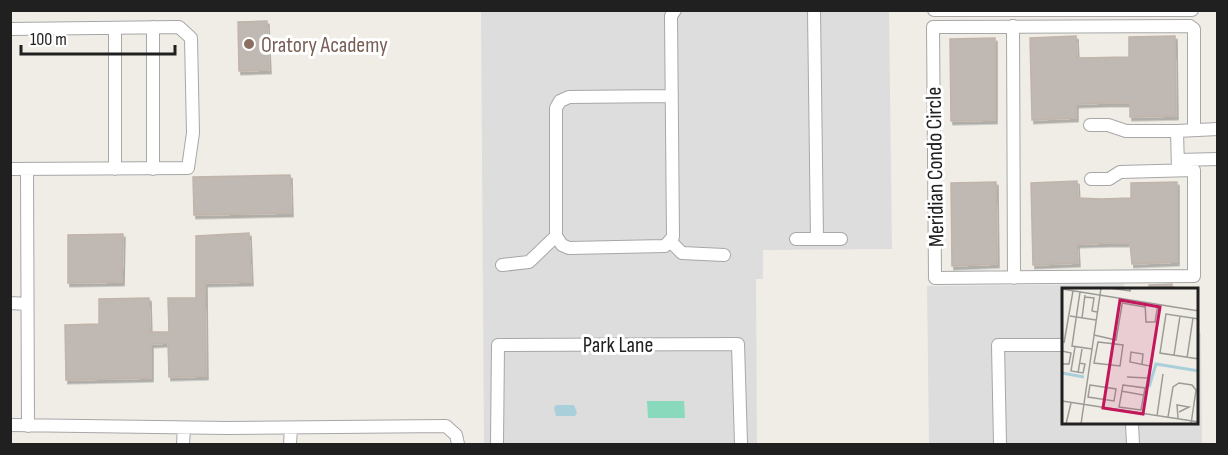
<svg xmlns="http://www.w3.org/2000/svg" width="1228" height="455" font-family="'Sofia Sans Condensed',sans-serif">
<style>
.residential{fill:#dedddd}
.pitch{fill:#89dabc}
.water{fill:#a9cfdb}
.building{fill:#c0b9b3;stroke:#c1b4aa;stroke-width:1.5;filter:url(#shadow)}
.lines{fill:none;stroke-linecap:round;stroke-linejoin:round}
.minor-casing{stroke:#a7a7a7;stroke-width:14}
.minor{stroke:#fff;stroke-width:12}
.education-dot{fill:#8d6e63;stroke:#fff;stroke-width:2}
.labels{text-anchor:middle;stroke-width:6;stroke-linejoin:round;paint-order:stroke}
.education-label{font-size:22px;fill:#785e54;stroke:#fff;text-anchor:start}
.street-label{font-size:22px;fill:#202020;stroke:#fff}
.inset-river{fill:none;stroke:#a9cfdb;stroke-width:3}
.inset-road{fill:none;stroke:#9d9b97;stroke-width:1.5}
.view{fill:#c2185b;fill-opacity:0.15;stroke:#c2185b;stroke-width:3}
.inset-edge{fill:none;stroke:#202020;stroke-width:3}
</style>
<defs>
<filter id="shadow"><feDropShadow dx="2" dy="3.5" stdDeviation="0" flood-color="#0004"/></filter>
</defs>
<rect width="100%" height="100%" fill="#f0ede7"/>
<path class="residential" d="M 481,11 L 889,11 L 892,249 L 763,250 L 763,279 L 756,279 L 757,444 L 484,444 Z
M 1124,284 L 1124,290 L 1063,290 L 1063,424 L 1196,424 L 1196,333 L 1201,333 L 1202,444 L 929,444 L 927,286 Z"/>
<path class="pitch" d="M 647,401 L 684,401 L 685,418 L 648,418 Z"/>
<path class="water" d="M 556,405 L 574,405 L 577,413 L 575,416 L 556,416 L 554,408 Z"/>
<path class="building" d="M 267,21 L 269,70 L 239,71 L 238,22 Z
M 1076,36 L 1077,58 L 1129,57 L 1129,37 L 1175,36 L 1176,116 L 1130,117 L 1130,103 L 1107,103 L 1076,104 L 1076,118 L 1032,120 L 1030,38 Z
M 995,38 L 995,120 L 951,121 L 950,39 Z
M 290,175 L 291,213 L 194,215 L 193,177 Z
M 1077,181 L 1078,198 L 1101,199 L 1131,198 L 1131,183 L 1177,182 L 1177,262 L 1132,264 L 1130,243 L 1108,243 L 1077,244 L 1078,263 L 1033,265 L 1031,183 Z
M 996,182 L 997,264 L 952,266 L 951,183 Z
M 249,233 L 251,282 L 205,283 L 206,376 L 169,377 L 168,343 L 151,344 L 151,378 L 66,380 L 65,325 L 99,324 L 99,299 L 149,298 L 150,332 L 169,332 L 168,298 L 196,298 L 196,236 Z
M 123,234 L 122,282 L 68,283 L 68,235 Z
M 1172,284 L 1172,290 L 1149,290 L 1149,285 Z"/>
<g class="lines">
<defs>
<path id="minor" d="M 814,10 L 817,239 L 841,239
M 934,10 L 1192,10
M 1013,26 L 1014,278
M 115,28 L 115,169
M 10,29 L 179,27 L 191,38 L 193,133 L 188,168 L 10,169
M 672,96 L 569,97 L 560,101 L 556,108 L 556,236 L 562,245 L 569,248 L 665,246 L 673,237 L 671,16 L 675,10
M 1090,125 L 1108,125 L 1126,131 L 1177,131
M 1178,160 L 1218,159
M 27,169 L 28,426
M 153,169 L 153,27
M 1178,169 L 1177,131 L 1218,129
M 1091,179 L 1109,179 L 1120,172 L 1194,170 L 1194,276 L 935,278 L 933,27 L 1190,26 L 1194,29 L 1194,130
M 796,239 L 817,239
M 671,242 L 682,253 L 724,255
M 502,265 L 529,262 L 556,236
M 10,303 L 27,304
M 1132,424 L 1133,444
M 10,425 L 228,428 L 446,426 L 456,435 L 458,444
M 183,444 L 184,428
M 290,444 L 291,428
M 497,444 L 498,345 L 738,344 L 741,444
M 1000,444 L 998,345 L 1063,345"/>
</defs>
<use href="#minor" class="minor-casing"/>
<use href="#minor" class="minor"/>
</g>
<circle class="education-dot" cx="249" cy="44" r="6"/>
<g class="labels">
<g class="education-label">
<text x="261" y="52">Oratory Academy</text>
</g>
<g class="street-label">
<text transform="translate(934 167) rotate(-91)" y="8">Meridian Condo Circle</text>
<text x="618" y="352">Park Lane</text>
</g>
</g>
<g transform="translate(1062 288)">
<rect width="136" height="136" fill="#f0ede7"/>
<path class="inset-river" d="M 0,85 L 22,89M 87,99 L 94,76 L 137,83"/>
<path class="inset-road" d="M 48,0 L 68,3 L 68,0M 0,1 L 137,23M 18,4 L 10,58 L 30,61M 23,9 L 32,10 L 30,23 L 35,24M 60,15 L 83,19M 83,15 L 84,34 L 93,34 L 96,16M 8,28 L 34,32M 20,30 L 23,7M 137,31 L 104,26 L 98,65 L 137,71M 32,47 L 54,52 L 61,11M 36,54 L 61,57 L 58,78 L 32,75 ZM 2,55 L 11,3M 13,59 L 9,83 L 21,85 L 23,76 L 17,75M 0,63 L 9,65 L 7,76 L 0,76M 112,67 L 118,28M 125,70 L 131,30M 80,76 L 81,66 L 69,64 L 68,74 L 88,78 L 84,100M 16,85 L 20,61M 65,89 L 86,90M 28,97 L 54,101 L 52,113 L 26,109 ZM 61,97 L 83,100 L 79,122 L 57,119 ZM 59,103 L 81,107M 0,113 L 137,134M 95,128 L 101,86M 106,129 L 111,99 L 117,95 L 130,97 L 134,102 L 129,136M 116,130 L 115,117 L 127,119 L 117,124M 4,136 L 9,115M 19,136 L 39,0"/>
<path class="view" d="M 58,12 L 98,19 L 81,126 L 41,120 Z"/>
<rect width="136" height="136" class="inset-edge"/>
</g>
<rect width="1228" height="455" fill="none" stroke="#202020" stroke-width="24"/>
<path d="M21 45v9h154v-9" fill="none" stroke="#202020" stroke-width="3"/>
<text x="30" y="45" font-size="18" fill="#202020" stroke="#ffffff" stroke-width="4.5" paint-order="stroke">100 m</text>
</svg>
